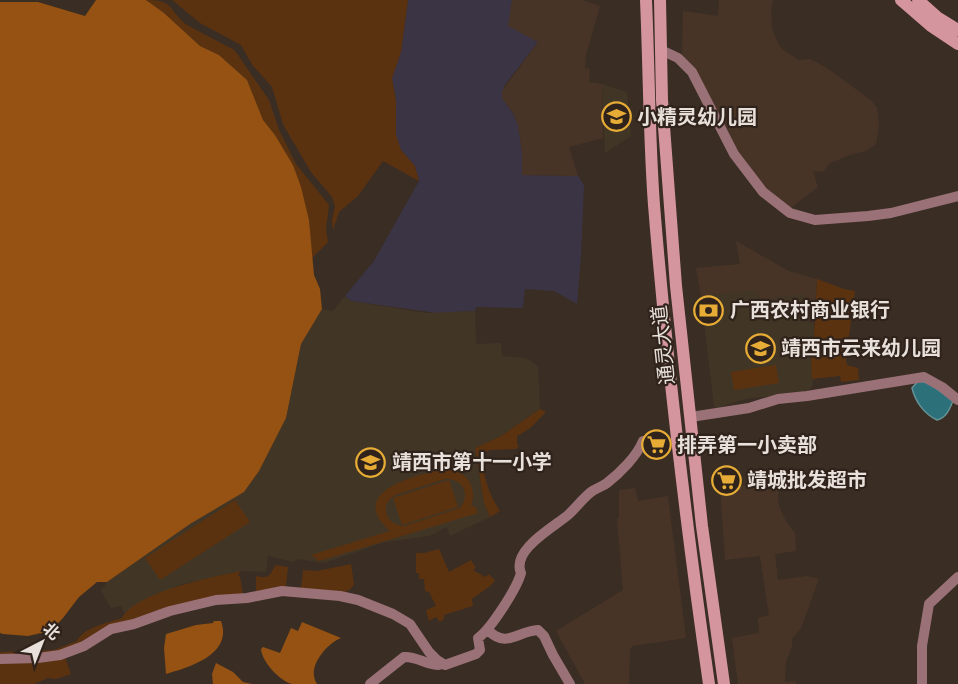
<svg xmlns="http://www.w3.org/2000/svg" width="958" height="684" font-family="'Zilla Slab','Noto Sans SC',serif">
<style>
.commercial{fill:#3b3445}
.built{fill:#473427}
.education{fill:#413626}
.green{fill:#5b3210;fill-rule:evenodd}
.forest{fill:#955212}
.water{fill:#2c7079;stroke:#649296;stroke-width:1.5}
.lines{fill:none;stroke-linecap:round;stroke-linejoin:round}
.minor{stroke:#997177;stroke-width:10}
.secondary{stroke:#d5959f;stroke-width:12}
.labels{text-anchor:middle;stroke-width:4.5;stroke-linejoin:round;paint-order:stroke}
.poi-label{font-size:20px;font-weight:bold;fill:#e8e0da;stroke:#30231b;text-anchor:start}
.street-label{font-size:20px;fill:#e8e0da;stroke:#30231b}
</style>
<rect width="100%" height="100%" fill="#3a2d24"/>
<path class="commercial" d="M 408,0 L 512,0 L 509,26 L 538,42 L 504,86 L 506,104 L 513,113 L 518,125 L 522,152 L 522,175 L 578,176 L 584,185 L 581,256 L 577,304 L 554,291 L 525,289 L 523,308 L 476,307 L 475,311 L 437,313 L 351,301 L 345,296 L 374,261 L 419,181 L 415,166 L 401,150 L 396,135 L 396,101 L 392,78 L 401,52 Z"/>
<path class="built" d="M 512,0 L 582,0 L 600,6 L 586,55 L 585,68 L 590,69 L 589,82 L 602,84 L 603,138 L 569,147 L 578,176 L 522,175 L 522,152 L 518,125 L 513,113 L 502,98 L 502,91 L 538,42 L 508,26 Z
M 719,0 L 773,0 L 771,9 L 772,29 L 778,43 L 783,50 L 799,60 L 810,59 L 827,68 L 872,101 L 877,108 L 879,125 L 876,144 L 866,151 L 853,154 L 830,163 L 823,172 L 813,171 L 818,187 L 788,210 L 770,196 L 744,164 L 682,54 L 683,11 L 718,16 Z
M 736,241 L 789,271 L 817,279 L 814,323 L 760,299 L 755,291 L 701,296 L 696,268 L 740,264 Z
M 783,483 L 778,496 L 779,506 L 786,521 L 795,533 L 796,551 L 775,554 L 778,580 L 808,576 L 819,579 L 801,628 L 792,639 L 792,646 L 786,662 L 785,682 L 796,681 L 796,684 L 738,684 L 732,638 L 759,633 L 758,618 L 769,615 L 760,556 L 725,560 L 720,487 Z
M 635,488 L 638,501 L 668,496 L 686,638 L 632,646 L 630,650 L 629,684 L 585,684 L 556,631 L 623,590 L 617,519 L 619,518 L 619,490 Z"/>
<path class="education" d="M 602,84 L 627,92 L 631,136 L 605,153 Z
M 755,290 L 760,299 L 803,294 L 807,322 L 814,323 L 814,335 L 811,361 L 813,385 L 807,392 L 745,399 L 717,408 L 714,406 L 701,296 Z
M 345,296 L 351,301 L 426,313 L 475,311 L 476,344 L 501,343 L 502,356 L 526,358 L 538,366 L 540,409 L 501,436 L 475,448 L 484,503 L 490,517 L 450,536 L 447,527 L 429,536 L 385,542 L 324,563 L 298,559 L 294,562 L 268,556 L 266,572 L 241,571 L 179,585 L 124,613 L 121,606 L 111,608 L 101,591 L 107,582 L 190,524 L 244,492 L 259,471 L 286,418 L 301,344 L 322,309 L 333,311 Z"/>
<path class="green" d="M 146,0 C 176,0 167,10 187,25 L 234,50 L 238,55 L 269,100 L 279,130 L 296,164 L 329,205 L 326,230 L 328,242 L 312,258 L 309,220 L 293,165 L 275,135 L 263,120 L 247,80 L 219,55 L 200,46 L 164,13 Z
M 172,0 L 408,0 L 401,52 L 392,78 L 396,101 L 396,135 L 401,150 L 415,166 L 419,181 L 383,161 L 358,196 L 339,212 L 333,230 L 332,220 L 335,206 L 332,197 L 311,172 L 288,133 L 283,124 L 272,87 L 253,66 L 241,45 L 200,23 Z
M 817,279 L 844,289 L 855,291 L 846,359 L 847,365 L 858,368 L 859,380 L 841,382 L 840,376 L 812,379 L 811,361 L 814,335 Z
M 776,365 L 779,383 L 734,390 L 731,372 Z
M 540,409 L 546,412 L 529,429 L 517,436 L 517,444 L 519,446 L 516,449 L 490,450 L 482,454 C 482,473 489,495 500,511 L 490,517 L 484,503 L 475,448 L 501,436 Z
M 445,469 C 466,470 478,486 471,506 L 475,506 L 478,513 L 319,561 L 311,555 L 390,531 C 345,491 417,475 445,469 ZM 445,479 C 463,478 471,494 460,508 L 404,526 C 392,525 385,518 386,506 L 389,500 L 395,495 Z
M 449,480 L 458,507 L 402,525 L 393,498 Z
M 235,500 L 250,522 L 160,580 L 145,558 Z
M 439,549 L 449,572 L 471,560 L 476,568 L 473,570 L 485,577 L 489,574 L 495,581 L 490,586 L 472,599 L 473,606 L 444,615 L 444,619 L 440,622 L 436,617 L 429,621 L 426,610 L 436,606 L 429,592 L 425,591 L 424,579 L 419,579 L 419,573 L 416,573 L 416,553 L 424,553 Z
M 351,564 L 354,584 C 347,601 316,590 301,588 L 303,570 L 317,571 Z
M 276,565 L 288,567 L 286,587 L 275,587 L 256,594 L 256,576 C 272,579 268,575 276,565 Z
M 241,571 L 238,575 L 240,577 L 243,594 L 86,641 L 59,652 L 0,656 L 0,652 L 54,650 L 77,641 C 84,627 108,623 122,618 C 136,592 212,577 241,571 Z
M 65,657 L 71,674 L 56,679 L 48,678 L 34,684 L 0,684 L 0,661 Z"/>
<path class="forest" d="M 96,0 L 146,0 L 164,13 L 200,46 L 219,55 L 247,80 L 263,120 L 275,135 L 293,165 L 301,187 L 309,220 L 314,275 L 320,289 L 322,309 L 301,344 L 286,418 L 259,471 L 244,492 L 190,524 L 107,582 L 97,582 L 79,597 L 63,618 L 50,631 L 28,636 L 3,634 L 0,633 L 0,2 L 38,2 L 85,16 Z
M 214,621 L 221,621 C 233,654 191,667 166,674 L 164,648 L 166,634 L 196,625 L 213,623 Z
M 302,622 L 341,638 C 326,644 306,668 317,684 C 310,684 300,684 292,684 C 280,681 262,662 261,649 L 263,647 L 280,653 L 291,628 L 298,631 Z
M 216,663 L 233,672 L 243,682 L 252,684 L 213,684 L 212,674 Z"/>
<path class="water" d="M 918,381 L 929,383 L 953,401 C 949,410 947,417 937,420 C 924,414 915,401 912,388 Z"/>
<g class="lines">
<path class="minor" d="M 661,50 L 678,58 L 692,72 L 734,154 L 763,192 L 790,213 L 815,220 L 868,216 L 891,213 L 958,196
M 691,417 L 749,408 L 778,399 L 807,396 L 924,377 L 942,387 L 958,400
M 488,630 C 506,649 518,631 538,630 L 544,636 L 553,655 L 570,684
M 0,659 L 38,658 L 60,655 L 84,646 L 111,629 L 134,624 L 170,611 L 216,600 L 247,598 L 282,591 L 340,596 L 358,600 L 393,614 L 410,624 L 429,652 L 437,660 L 445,665 L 476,654 L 480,650 L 478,638 C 491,629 517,588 521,573 C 511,550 554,527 568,515 C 576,508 582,499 591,492 C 596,488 602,487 607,483 C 620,473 637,456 643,441
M 370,684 L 404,657 C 416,656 427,665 439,665 L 441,663
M 922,684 L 922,646 L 929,604 L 958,577"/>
<path class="secondary" d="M 646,0 C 649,68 649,137 654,205 C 667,365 686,525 709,684
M 660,0 L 662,100 L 676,286 L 702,526 L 724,684
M 901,0 L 931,26 L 958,44
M 918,0 L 937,17 L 958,30"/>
</g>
<defs>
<symbol id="school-ring" viewBox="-11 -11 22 22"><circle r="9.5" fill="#30231b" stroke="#e6ac36" stroke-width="1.5"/><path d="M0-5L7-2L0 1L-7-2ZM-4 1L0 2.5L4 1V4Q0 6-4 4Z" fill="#e6ac36"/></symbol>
<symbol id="bank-ring" viewBox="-11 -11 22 22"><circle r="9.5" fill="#30231b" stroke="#e6ac36" stroke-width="1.5"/><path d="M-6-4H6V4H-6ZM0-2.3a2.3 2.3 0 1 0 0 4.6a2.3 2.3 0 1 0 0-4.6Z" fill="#e6ac36"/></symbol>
<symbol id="supermarket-ring" viewBox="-11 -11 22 22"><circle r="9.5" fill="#30231b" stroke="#e6ac36" stroke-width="1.5"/><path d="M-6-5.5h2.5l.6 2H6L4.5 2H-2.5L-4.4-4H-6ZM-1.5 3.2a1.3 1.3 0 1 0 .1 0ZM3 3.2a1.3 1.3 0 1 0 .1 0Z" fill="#e6ac36"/></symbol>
</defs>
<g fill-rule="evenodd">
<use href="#school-ring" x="600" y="100" width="33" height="33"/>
<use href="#bank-ring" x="692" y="294" width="33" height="33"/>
<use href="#school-ring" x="744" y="332" width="33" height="33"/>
<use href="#supermarket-ring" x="640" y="428" width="33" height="33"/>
<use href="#school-ring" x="354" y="446" width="33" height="33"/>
<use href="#supermarket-ring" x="710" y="464" width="33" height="33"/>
</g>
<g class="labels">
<g class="poi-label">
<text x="637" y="124">小精灵幼儿园</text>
<text x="730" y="317">广西农村商业银行</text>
<text x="781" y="355">靖西市云来幼儿园</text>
<text x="677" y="452">排弄第一小卖部</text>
<text x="392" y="469">靖西市第十一小学</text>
<text x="747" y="487">靖城批发超市</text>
</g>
<g class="street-label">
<text transform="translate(663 345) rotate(-96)" y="7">通灵大道</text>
</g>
</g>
<g transform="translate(42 642) rotate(42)" stroke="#30231b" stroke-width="4.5" paint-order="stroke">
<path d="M0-4.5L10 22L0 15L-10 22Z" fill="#e8e0da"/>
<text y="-9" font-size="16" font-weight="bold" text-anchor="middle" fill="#e8e0da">北</text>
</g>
</svg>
